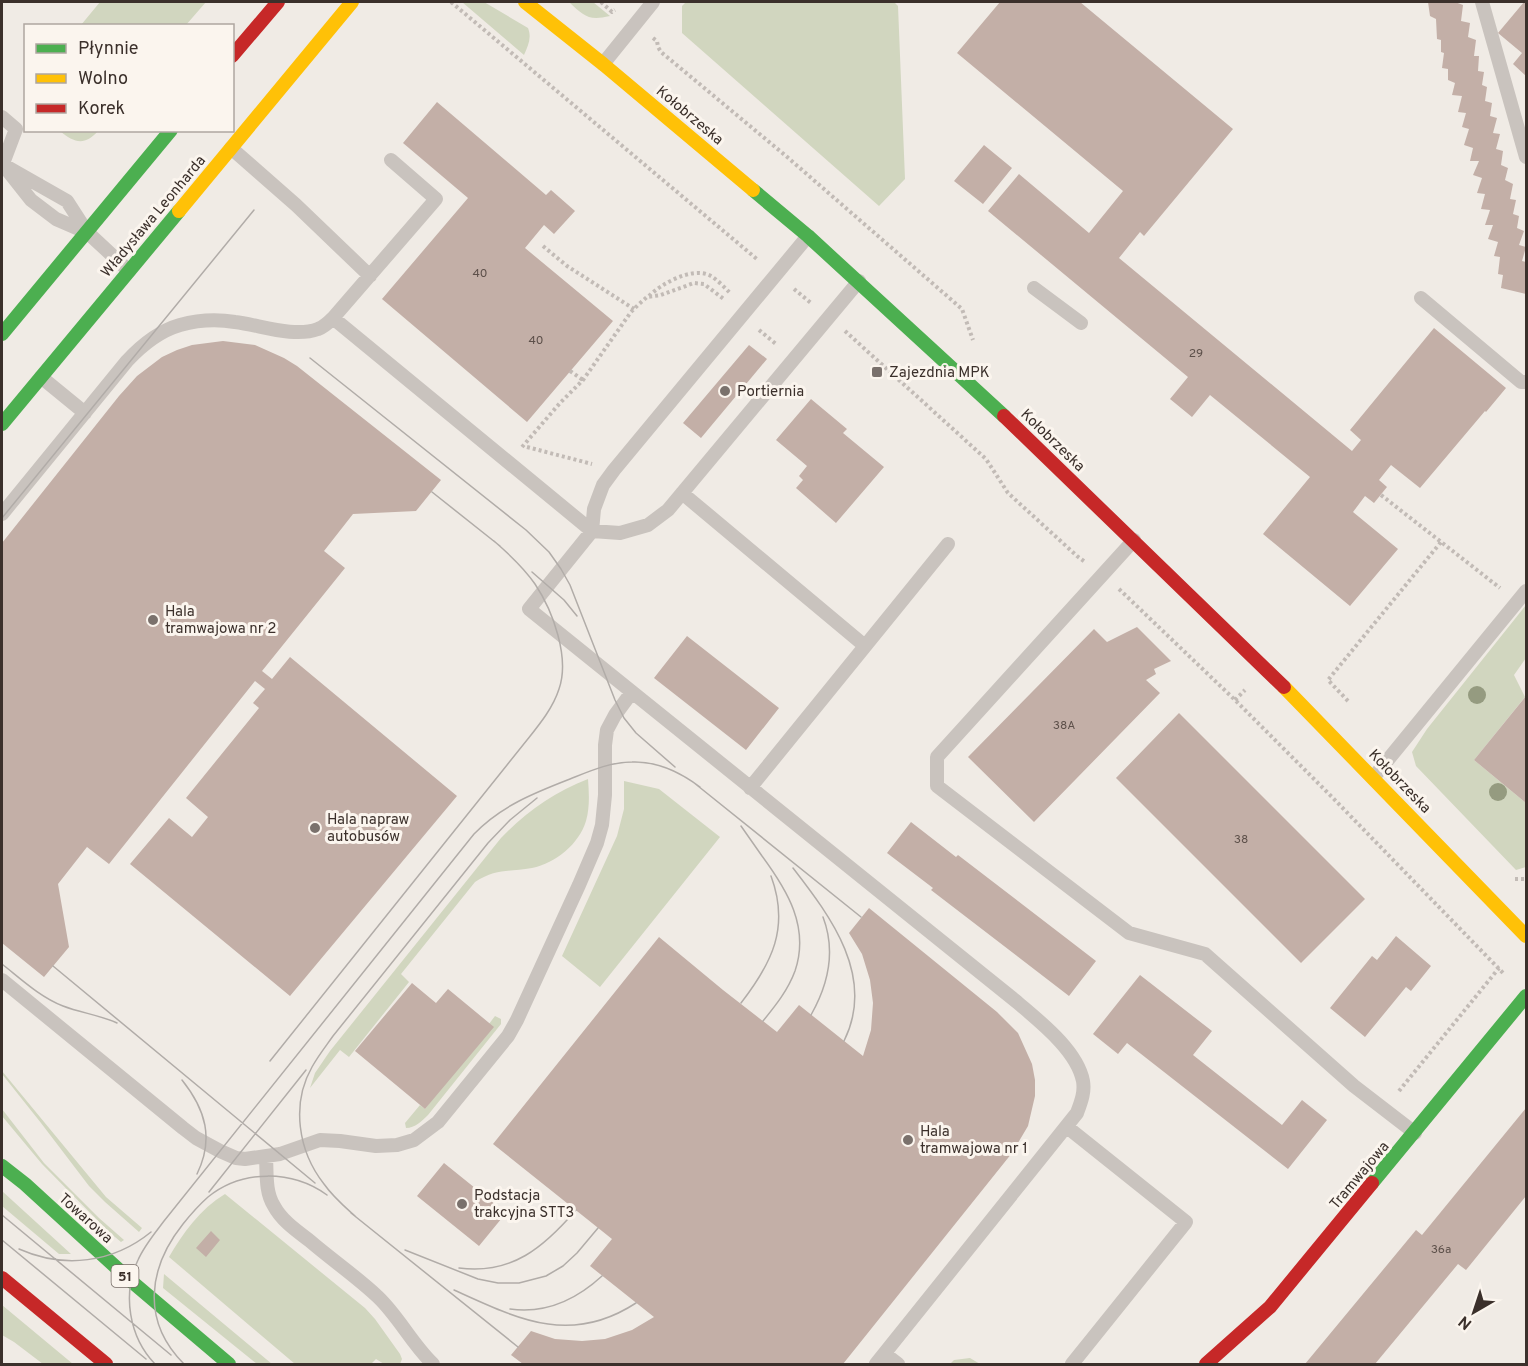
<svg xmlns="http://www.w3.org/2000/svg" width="1528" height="1366" font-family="Overpass,sans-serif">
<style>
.green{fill:#d1d6bf}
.building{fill:#c3afa7}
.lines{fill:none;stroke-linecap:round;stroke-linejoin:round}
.path{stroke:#c2bbb6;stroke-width:4;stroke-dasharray:3 3;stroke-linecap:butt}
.lane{stroke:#c9c3be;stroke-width:14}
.fast{stroke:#4caf50;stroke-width:14}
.slow{stroke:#ffc107;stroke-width:14}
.jam{stroke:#c62828;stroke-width:14}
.tram{stroke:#b1aca8;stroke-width:1.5}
.tree{fill:#959b80}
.poi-dot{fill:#7a716c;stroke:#fbf5ee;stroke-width:2}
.labels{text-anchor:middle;stroke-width:6;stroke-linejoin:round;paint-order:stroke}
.number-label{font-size:12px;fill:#5d504a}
.shield{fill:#fbf5ee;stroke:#756b66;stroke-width:1.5}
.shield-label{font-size:14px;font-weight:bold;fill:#3b302b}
.street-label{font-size:15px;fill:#3b302b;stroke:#fbf5ee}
.poi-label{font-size:15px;fill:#3b302b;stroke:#fbf5ee;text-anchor:start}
</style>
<rect width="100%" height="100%" fill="#f0ebe5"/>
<path class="green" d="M 100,2 L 206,2 L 186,25 L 81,25 Z
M 462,2 L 484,2 L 528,28 C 532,38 528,46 524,55 Z
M 569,2 L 593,2 L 610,16 C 588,21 584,16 569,2 Z
M 686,2 L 894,2 L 898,6 L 905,179 L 879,206 L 682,33 L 682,6 Z
M 60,131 L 98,131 C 85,146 74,143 60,131 Z
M 1526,605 L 1526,658 L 1514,675 L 1525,697 L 1474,760 L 1526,803 L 1526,867 L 1516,870 L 1416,766 L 1412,752 L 1427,729 Z
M 588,779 C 589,793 590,807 586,821 C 579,844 556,863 532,868 C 509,872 496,868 475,882 L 401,974 L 409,982 L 349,1057 L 340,1050 L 310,1088 L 315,1073 L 330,1051 L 501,838 C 526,812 554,792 588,779 Z
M 624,781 L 659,789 L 720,837 L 600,987 L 562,956 L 617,836 L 624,809 Z
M 495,1016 L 501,1019 L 501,1024 L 428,1115 C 422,1121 415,1128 406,1128 L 405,1123 L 420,1105 L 425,1109 Z
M 2,1071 L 106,1197 L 142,1228 L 139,1232 L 105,1202 L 89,1186 L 41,1123 L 2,1074 Z
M 2,1109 L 44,1163 L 99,1218 L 124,1240 L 121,1242 L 109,1232 L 42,1164 L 2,1116 Z
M 2,1191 L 71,1254 L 59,1254 L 2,1206 Z
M 225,1194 L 365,1308 L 375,1319 L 400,1354 L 402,1359 L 400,1364 L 384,1364 L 376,1359 L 371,1364 L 295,1364 L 169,1257 C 183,1233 200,1209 225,1194 Z
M 164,1274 L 272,1364 L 257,1364 L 163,1288 Z
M 2,1305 L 73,1364 L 43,1364 L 14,1342 L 2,1335 Z
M 970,1358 L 980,1364 L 950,1364 L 954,1360 Z"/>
<path class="building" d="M 1000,2 L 1080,2 L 1233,129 L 1144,236 L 1140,232 L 1119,258 L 1352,451 L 1361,440 L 1350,430 L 1434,328 L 1506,388 L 1486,412 L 1485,411 L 1420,488 L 1391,465 L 1379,480 L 1387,487 L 1374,503 L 1365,496 L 1353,512 L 1398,549 L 1350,606 L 1263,534 L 1310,477 L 1210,395 L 1192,417 L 1170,399 L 1188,377 L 988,211 L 1019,174 L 1089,233 L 1123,191 L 957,53 Z
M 1428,2 L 1455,2 L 1463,5 L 1461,21 L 1470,23 L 1468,37 L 1476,40 L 1474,56 L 1479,56 L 1478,71 L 1484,72 L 1482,85 L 1487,87 L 1485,101 L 1492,103 L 1490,116 L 1497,118 L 1493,133 L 1500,134 L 1496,149 L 1503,151 L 1501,165 L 1508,168 L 1505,180 L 1513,184 L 1510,199 L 1516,200 L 1513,214 L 1519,216 L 1517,228 L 1524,231 L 1519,245 L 1526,247 L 1522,261 L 1526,262 L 1525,276 L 1526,277 L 1526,294 L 1501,288 L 1503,275 L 1498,274 L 1500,257 L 1494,256 L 1498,242 L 1488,239 L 1493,225 L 1485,225 L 1490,210 L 1481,209 L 1485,194 L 1477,193 L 1482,178 L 1473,175 L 1479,161 L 1470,161 L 1473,148 L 1464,145 L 1469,129 L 1462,127 L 1466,113 L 1458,112 L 1462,96 L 1452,95 L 1455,83 L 1448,80 L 1448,69 L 1442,68 L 1444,53 L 1441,52 L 1441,40 L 1437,39 L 1436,19 L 1430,16 Z
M 1524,2 L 1526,2 L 1526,76 L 1513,64 L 1522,53 L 1498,33 Z
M 437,102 L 546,195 L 551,190 L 575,211 L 554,234 L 544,225 L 525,248 L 613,321 L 527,422 L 382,299 L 468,198 L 403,143 Z
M 984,145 L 1012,168 L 983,204 L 954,181 Z
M 223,341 L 255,345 L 284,358 L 297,366 L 441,480 L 416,511 L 353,514 L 324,551 L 345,568 L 262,671 L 272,679 L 290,657 L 457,796 L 290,996 L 130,864 L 169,818 L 192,837 L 208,817 L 186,798 L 259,708 L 253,703 L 265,689 L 255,681 L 109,864 L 87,847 L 58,884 L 69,947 L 44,977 L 2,943 L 2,543 L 119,396 L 137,376 L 162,357 L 177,350 L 192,345 Z
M 749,345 L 767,359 L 701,438 L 683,423 Z
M 811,399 L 847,429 L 843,433 L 884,467 L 836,523 L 796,488 L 803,480 L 799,476 L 807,466 L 776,440 Z
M 1137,627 L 1171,661 L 1154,669 L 1156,674 L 1146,680 L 1160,693 L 1034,822 L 968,757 L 1094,629 L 1107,642 Z
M 687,636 L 779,708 L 746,750 L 654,678 Z
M 1526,696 L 1526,803 L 1474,760 Z
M 1179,713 L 1365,899 L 1301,963 L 1116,778 Z
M 911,822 L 956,857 L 958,855 L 1096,961 L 1069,996 L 931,890 L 933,888 L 887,853 Z
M 869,908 L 997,1012 L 1018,1033 L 1032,1064 L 1035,1080 L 1035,1096 L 1028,1126 L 1012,1153 L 843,1364 L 523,1364 L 511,1355 L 531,1331 L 555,1339 L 582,1341 L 605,1339 L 632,1330 L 654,1317 L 590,1266 L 612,1239 L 493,1144 L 659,937 L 723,990 L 777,1032 L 799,1005 L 863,1056 L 871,1030 L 873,1003 L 870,980 L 862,954 L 849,933 Z
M 1396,936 L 1431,966 L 1411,991 L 1406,987 L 1365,1037 L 1330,1008 L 1372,956 L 1377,960 Z
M 1140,975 L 1212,1031 L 1193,1055 L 1282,1125 L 1302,1100 L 1327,1120 L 1288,1169 L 1127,1043 L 1118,1054 L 1093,1034 Z
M 412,983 L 436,1003 L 448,989 L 494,1027 L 425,1109 L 355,1051 Z
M 1526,1108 L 1526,1196 L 1466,1270 L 1458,1264 L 1375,1364 L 1305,1364 L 1416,1230 L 1422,1235 Z
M 444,1163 L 506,1213 L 479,1246 L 417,1196 Z
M 211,1231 L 220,1240 L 206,1257 L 196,1248 Z"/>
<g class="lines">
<path class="path" d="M 451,2 L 758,260
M 601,2 L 612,12 L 615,10
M 653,38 L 657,41 L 658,47 L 661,52 L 786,156 L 962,309 L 973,340
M 543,246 L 567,266 L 634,309
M 794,289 L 811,303
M 649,296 C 661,284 691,267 709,275 C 717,279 724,287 730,293
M 759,330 L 776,344
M 845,331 L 986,459 L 1008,493 L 1077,556 L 1085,562
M 570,371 L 583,380
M 522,447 L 560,403 L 583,380 L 631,312 L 638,305 L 647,297 L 661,295 L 694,283 L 704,284 L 725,300
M 527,447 L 592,464
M 1381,495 L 1500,588
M 1119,589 L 1235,700 L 1332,797 L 1504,974
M 1235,700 L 1245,690
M 1348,701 L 1328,680 L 1441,542
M 1515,879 L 1526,879
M 1399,1091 L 1499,968"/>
<path class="lane" d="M 1482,2 L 1526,157
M 603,64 L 653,2
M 2,117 L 16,129 L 2,166
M 231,148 L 296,205 L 370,276
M 2,164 L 67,201 L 87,232 L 129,271
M 8,171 L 31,200 L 56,219 L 86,232
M 808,236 L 614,470 L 603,485 L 594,509 L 592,531 L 529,609 L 1017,1002 C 1039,1021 1077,1050 1083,1081 C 1085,1092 1081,1102 1077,1113 L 876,1364
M 1034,288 L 1081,323
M 1421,298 L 1521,382 L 1526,382
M 333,318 L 592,531 L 620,533 L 648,525 L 668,510 L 859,281
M 41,377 L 85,413
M 682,493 L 865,646
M 2,514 L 127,361 C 141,346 159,331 180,325 C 198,320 217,319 235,322 C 260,325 294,338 318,329 C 324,327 329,322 333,318 L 436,199 L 391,160
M 1134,540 L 937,757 L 937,786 L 1129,933 L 1205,954 L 1354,1086 L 1415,1133
M 1373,778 L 1526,591
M 750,788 L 948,544
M 2,980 L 183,1128 L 196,1138 L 220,1151 L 236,1158 L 245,1159 L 280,1154 L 320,1140 L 340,1141 L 376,1146 L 397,1145 L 414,1140 L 438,1122 L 508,1036 L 517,1020 L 579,885 L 597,843 L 602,825 L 605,795 L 605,745 L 607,730 L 615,715 L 632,692
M 1067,1127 L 1186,1222 L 1072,1364
M 266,1157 C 267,1173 265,1192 274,1206 C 282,1221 297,1231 310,1241 C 332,1260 357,1277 378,1297 C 399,1317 412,1344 433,1364
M 885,1354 L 898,1364"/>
<path class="fast" d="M 753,190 L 808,236 L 1004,416
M 2,334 L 171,130
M 2,424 L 179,211
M 2,1166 L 25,1184 L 131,1281 L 229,1364
M 1372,1183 L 1526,996"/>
<path class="slow" d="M 525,2 L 603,64 L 753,190
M 179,211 L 352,2
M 1284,687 L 1526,936"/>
<path class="jam" d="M 232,56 L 278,2
M 1004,416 L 1284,687
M 2,1278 L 106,1364
M 1206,1364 L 1270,1307 L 1372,1183"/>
<path class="tram" d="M 310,358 L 526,530 L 549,552 L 561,569 L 570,585 L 615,700 L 624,718 L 636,733 L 675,767
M 432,492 L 500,546
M 2,518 L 254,210
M 532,572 L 564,600 L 577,616
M 693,782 L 861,917
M 741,826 C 748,836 755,846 762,856 C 787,890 810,927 795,971 C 788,990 776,1005 763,1021
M 793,868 C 831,917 876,977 844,1041
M 2,964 C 21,979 40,997 63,1006 C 81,1013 100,1015 117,1023
M 53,966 L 315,1183
M 741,1003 C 772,963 790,927 771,876
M 811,1015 C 828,985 836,951 823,917
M 270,1061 L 527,740 C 539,725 553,708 559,689 C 570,658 553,611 535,584 C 524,568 509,554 494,541
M 182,1080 C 206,1110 214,1139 197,1174
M 209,1192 L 306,1070
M 351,1213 L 518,1347
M 2,1215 L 171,1355
M 356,1217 C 345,1207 333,1197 324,1184 C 298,1151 291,1104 312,1067 C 318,1056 326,1046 333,1036 L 488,843 L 510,820 L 537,798
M 2,1240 L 146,1359
M 19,1249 C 64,1269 113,1263 151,1232
M 405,1250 L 478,1279 L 498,1283 L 519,1283 L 546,1276 L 563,1266 L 577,1253 L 598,1228
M 459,1268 C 512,1275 544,1247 576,1210
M 454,1290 C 518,1319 570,1346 636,1303
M 510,1309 C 546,1314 577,1299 602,1276
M 155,1364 C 129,1337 122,1294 138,1260 C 144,1246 155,1233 164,1221 L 474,834 C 501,806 534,793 570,779 C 590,771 610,762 632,762 C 658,761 680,772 700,787
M 184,1364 C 141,1321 148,1268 183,1224 C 191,1214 199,1205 208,1197 C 243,1169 292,1170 327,1195"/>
</g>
<g class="tree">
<circle cx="1477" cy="695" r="9"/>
<circle cx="1498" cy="792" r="9"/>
</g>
<g class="poi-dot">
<rect x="871" y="366" width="12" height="12" rx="3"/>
<circle cx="725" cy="391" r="6"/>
<circle cx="153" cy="620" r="6"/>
<circle cx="315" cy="828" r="6"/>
<circle cx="908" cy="1140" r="6"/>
<circle cx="462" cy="1204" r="6"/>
</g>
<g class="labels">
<g class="number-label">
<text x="480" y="277">40</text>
<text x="536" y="344">40</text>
<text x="1196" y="357">29</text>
<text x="1064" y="729">38A</text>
<text x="1241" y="843">38</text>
<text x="1441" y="1253">36a</text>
</g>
<rect class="shield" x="111.5" y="1265" width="27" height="22" rx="4.5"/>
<g class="shield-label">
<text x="125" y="1281">51</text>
</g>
<g class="street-label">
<text transform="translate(690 115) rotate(40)" y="5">Kołobrzeska</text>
<text transform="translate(153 216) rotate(-50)" y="5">Władysława Leonharda</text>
<text transform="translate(1053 440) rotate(44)" y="5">Kołobrzeska</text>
<text transform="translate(1400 781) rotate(46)" y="5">Kołobrzeska</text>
<text transform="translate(1359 1175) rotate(-50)" y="5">Tramwajowa</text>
<text transform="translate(86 1218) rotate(42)" y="5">Towarowa</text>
</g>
<g class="poi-label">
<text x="889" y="377">Zajezdnia MPK</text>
<text x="737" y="396">Portiernia</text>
<text x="165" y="616">Hala<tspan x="165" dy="17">tramwajowa nr 2</tspan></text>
<text x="327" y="824">Hala napraw<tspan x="327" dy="17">autobusów</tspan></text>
<text x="920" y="1136">Hala<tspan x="920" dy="17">tramwajowa nr 1</tspan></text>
<text x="474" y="1200">Podstacja<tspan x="474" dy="17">trakcyjna STT3</tspan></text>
</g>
</g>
<rect width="1528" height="1366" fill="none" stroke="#3b302b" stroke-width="6"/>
<rect x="24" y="24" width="210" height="108" fill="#fbf5ee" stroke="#aea6a0" stroke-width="1.5"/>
<rect x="36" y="44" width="30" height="9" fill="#4caf50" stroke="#aea6a0" stroke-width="1.5"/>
<text x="78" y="54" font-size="18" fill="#3b302b">Płynnie</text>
<rect x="36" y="74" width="30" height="9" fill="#ffc107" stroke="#aea6a0" stroke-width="1.5"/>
<text x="78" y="84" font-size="18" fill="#3b302b">Wolno</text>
<rect x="36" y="104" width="30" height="9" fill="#c62828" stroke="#aea6a0" stroke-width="1.5"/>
<text x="78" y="114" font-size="18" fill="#3b302b">Korek</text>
<g transform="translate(1474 1312) rotate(219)" stroke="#fbf5ee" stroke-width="4.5" paint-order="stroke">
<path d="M0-4.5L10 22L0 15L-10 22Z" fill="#3b302b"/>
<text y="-9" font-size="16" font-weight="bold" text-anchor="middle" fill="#3b302b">N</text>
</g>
</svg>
